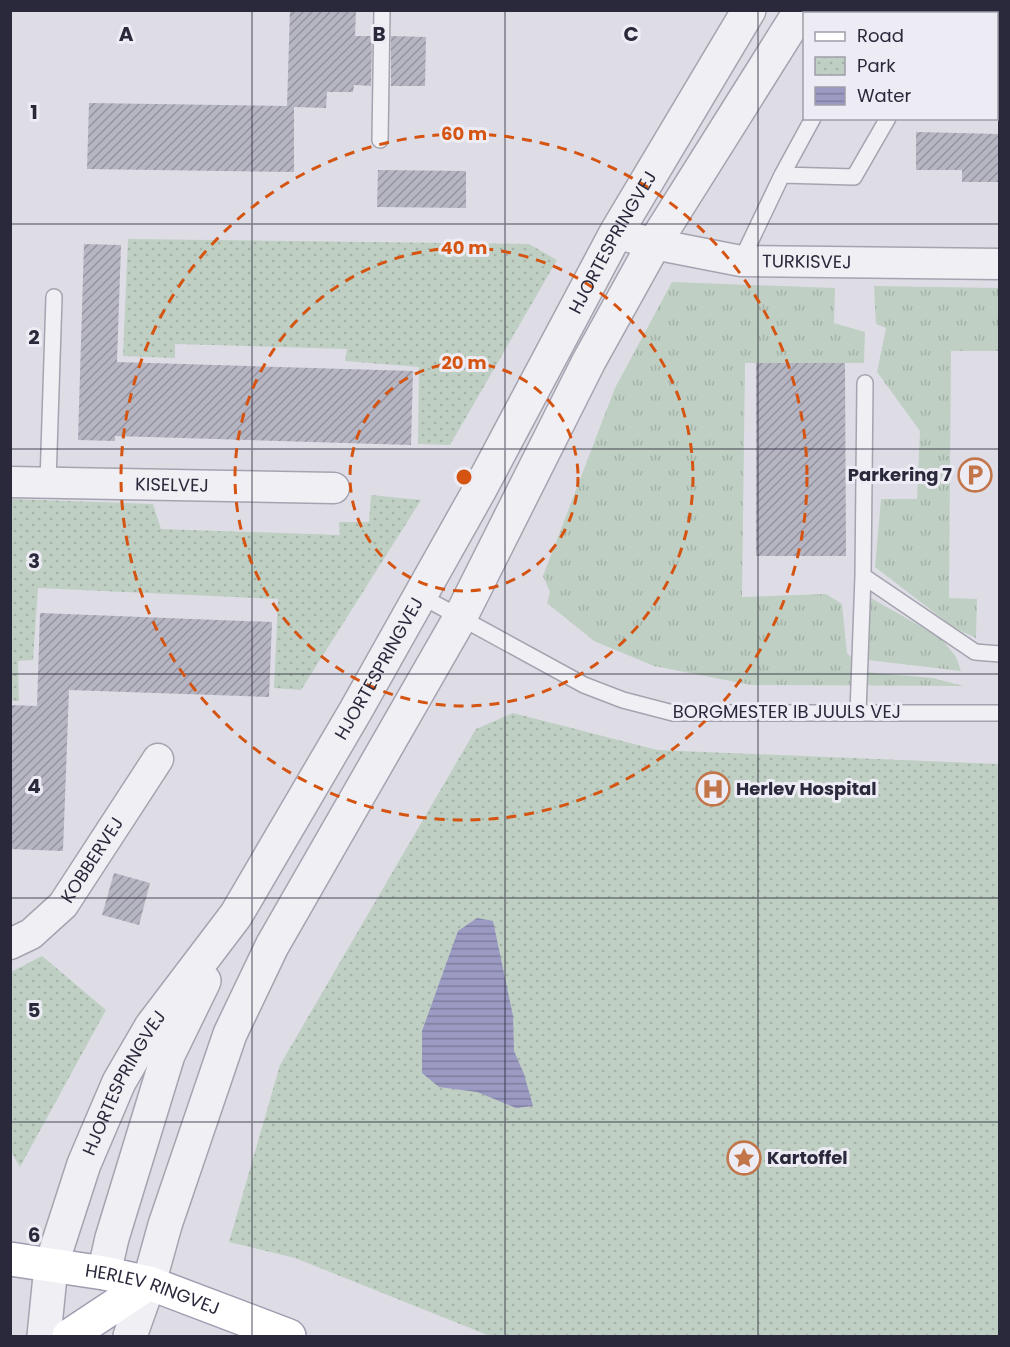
<svg xmlns="http://www.w3.org/2000/svg" width="1010" height="1347" font-family="Poppins,sans-serif">
<style>
.grass{fill:url(#grass-tufts)}
.park{fill:url(#park-dots)}
.water{fill:url(#water-rules)}
.building{fill:url(#building-hatch)}
.lines{fill:none;stroke-linecap:round;stroke-linejoin:round}
.service-casing{stroke:#a4a3af;stroke-width:18}
.minor-casing{stroke:#a4a3af;stroke-width:33}
.tertiary-casing{stroke:#a4a3af;stroke-width:36}
.primary-casing{stroke:#9f9db0;stroke-width:36}
.service{stroke:#f0eff4;stroke-width:15}
.minor{stroke:#f0eff4;stroke-width:30}
.tertiary{stroke:#f0eff4;stroke-width:33}
.primary{stroke:#fff;stroke-width:33}
.grid{fill:none;stroke:#2a283b;stroke-width:1.5;stroke-opacity:0.55}
.ring{fill:none;stroke:#d55411;stroke-width:3;stroke-dasharray:10 8}
.labels{text-anchor:middle;stroke-width:6;stroke-linejoin:round;paint-order:stroke}
.street-label{font-size:18px;fill:#2a283b;stroke:#edecf4}
.poi-label{font-size:18px;font-weight:bold;fill:#2a283b;stroke:#edecf4;text-anchor:start}
.grid-label{font-size:20px;text-anchor:middle;font-weight:bold;fill:#2a283b;stroke:#edecf4;stroke-width:6;stroke-linejoin:round;paint-order:stroke}
.centre{fill:#d55411;stroke:#edecf4;stroke-width:3}
.ring-label{font-size:18px;text-anchor:middle;font-weight:bold;fill:#d55411;stroke:#edecf4;stroke-width:6;stroke-linejoin:round;paint-order:stroke}
</style>
<defs>
<pattern id="grass-tufts" width="24" height="20" patternUnits="userSpaceOnUse" patternTransform="scale(1.5)"><rect width="24" height="20" fill="#bfcfc3"/><path d="M3 7l-1-3M5 7V3M7 7l1-3M15 17l-1-3M17 17v-4M19 17l1-3" fill="none" stroke="#a4b2a8"/></pattern>
<pattern id="park-dots" width="8" height="8" patternUnits="userSpaceOnUse" patternTransform="scale(1.5)"><rect width="8" height="8" fill="#bfcfc3"/><path d="M2 2h.1M6 6h.1" fill="none" stroke="#a4b2a8" stroke-width="1.8" stroke-linecap="round"/></pattern>
<pattern id="water-rules" width="6" height="5" patternUnits="userSpaceOnUse" patternTransform="scale(1.5)"><rect width="6" height="5" fill="#9b9ac3"/><path d="M0 2.5h6" fill="none" stroke="#7f7ea0"/></pattern>
<pattern id="building-hatch" width="6" height="6" patternUnits="userSpaceOnUse" patternTransform="scale(1.5)"><rect width="6" height="6" fill="#b6b5c2"/><path d="M-1 1l2-2M0 6l6-6M5 7l2-2" fill="none" stroke="#94939f"/></pattern>
</defs>
<rect width="100%" height="100%" fill="#dedde6"/>
<path class="grass" d="M 672,282 L 835,288 L 834,323 L 865,332 L 864,363 L 745,363 L 742,597 L 826,594 L 842,604 L 847,653 L 865,672 L 933,678 L 963,686 L 751,685 L 654,666 L 594,641 L 547,603 L 550,592 L 543,576 L 615,388 Z
M 874,286 L 999,288 L 999,351 L 951,351 L 949,598 L 977,599 L 976,638 L 953,627 L 875,567 L 881,499 L 917,499 L 920,431 L 877,372 L 886,328 L 876,324 Z
M 871,598 L 941,638 L 956,657 L 961,671 L 868,660 Z"/>
<path class="park" d="M 128,239 L 529,244 L 557,260 L 450,445 L 418,444 L 419,367 L 345,361 L 347,349 L 175,344 L 175,358 L 123,356 Z
M 371,495 L 421,500 L 301,690 L 274,688 L 278,599 L 38,588 L 33,660 L 18,661 L 19,701 L 11,701 L 11,499 L 153,504 L 161,529 L 340,535 L 339,522 L 369,522 Z
M 513,713 L 657,750 L 999,764 L 999,1336 L 490,1336 L 295,1258 L 229,1242 L 280,1065 L 476,729 Z
M 42,956 L 106,1010 L 20,1167 L 11,1152 L 11,972 Z"/>
<path class="water" d="M 477,918 L 493,921 L 513,1016 L 514,1051 L 524,1074 L 533,1106 L 516,1108 L 477,1092 L 439,1087 L 422,1073 L 422,1031 L 458,931 Z"/>
<path class="building" d="M 290,10 L 356,10 L 355,36 L 372,36 L 371,86 L 354,85 L 353,92 L 327,92 L 326,108 L 294,107 L 294,172 L 87,169 L 89,103 L 287,106 Z
M 391,36 L 426,37 L 425,86 L 391,86 Z
M 916,132 L 999,134 L 999,182 L 962,182 L 962,170 L 916,170 Z
M 378,170 L 466,171 L 466,208 L 377,207 Z
M 84,244 L 121,245 L 117,362 L 413,371 L 411,445 L 115,436 L 115,441 L 78,440 Z
M 756,363 L 845,363 L 846,556 L 756,556 Z
M 40,613 L 272,622 L 269,697 L 69,690 L 63,851 L 10,849 L 10,705 L 37,706 Z
M 114,873 L 150,883 L 139,925 L 102,915 Z"/>
<g class="lines">
<defs>
<path id="service" d="M 985,14 L 988,10
M 380,140 L 382,10
M 782,175 L 854,177 L 888,118
M 741,261 L 782,175 L 813,118
M 48,482 L 54,297
M 863,576 L 975,652 L 1000,654
M 421,596 L 584,685 L 623,700 L 673,713 L 1000,713
M 858,713 L 863,576 L 865,383"/>
<g id="minor">
<path id="s1" d="M 616,233 L 654,244 L 741,261 L 1000,264"/>
<path id="s2" d="M 10,482 L 334,488"/>
<path id="s3" d="M 10,944 L 31,934 L 63,905 L 158,759"/>
</g>
<g id="tertiary">
<path d="M 104,1273 L 112,1238 L 168,1055 L 204,981"/>
<path id="s4" d="M 44,1336 L 51,1266 L 84,1164 L 119,1082 L 151,1027 L 236,915 L 356,710 L 479,491 L 616,233 L 749,10"/>
<path d="M 130,1336 L 149,1283 L 165,1225 L 230,1034 L 272,946 L 460,618 L 589,361 L 654,244 L 801,10"/>
</g>
<g id="primary">
<path id="s5" d="M 10,1259 L 104,1273 L 149,1283 L 289,1336"/>
<path d="M 69,1336 L 149,1283"/>
</g>
</defs>
<use href="#service" class="service-casing"/>
<use href="#minor" class="minor-casing"/>
<use href="#tertiary" class="tertiary-casing"/>
<use href="#primary" class="primary-casing"/>
<use href="#service" class="service"/>
<use href="#minor" class="minor"/>
<use href="#tertiary" class="tertiary"/>
<use href="#primary" class="primary"/>
</g>
<path class="grid" d="M 252,10 L 252,1336M 505,10 L 505,1336M 758,10 L 758,1336M 10,224 L 1000,224M 10,449 L 1000,449M 10,674 L 1000,674M 10,898 L 1000,898M 10,1122 L 1000,1122"/>
<g class="ring">
<circle cx="464" cy="477" r="114"/>
<circle cx="464" cy="477" r="229"/>
<circle cx="464" cy="477" r="343"/>
</g>
<defs>
<symbol id="parking-ring" viewBox="-11 -11 22 22"><circle r="9.5" fill="#edecf4" stroke="#c3754a" stroke-width="1.5"/><path d="M-3.5-5.5H1a3.5 3.5 0 0 1 0 7H-1V5.5H-3.5ZM-1-3.4V-.6H.8a1.4 1.4 0 0 0 0-2.8Z" fill="#c3754a"/></symbol>
<symbol id="hospital-ring" viewBox="-11 -11 22 22"><circle r="9.5" fill="#edecf4" stroke="#c3754a" stroke-width="1.5"/><path d="M-5-5h3v3.5h4V-5h3V5h-3V1.5h-4V5h-3Z" fill="#c3754a"/></symbol>
<symbol id="sight-ring" viewBox="-11 -11 22 22"><circle r="9.5" fill="#edecf4" stroke="#c3754a" stroke-width="1.5"/><path d="M0-6L1.8-2.2L6-1.7L2.9 1.2L3.7 5.4L0 3.3L-3.7 5.4L-2.9 1.2L-6-1.7L-1.8-2.2Z" fill="#c3754a"/></symbol>
</defs>
<g fill-rule="evenodd">
<use href="#parking-ring" x="956" y="456" width="38" height="38"/>
<use href="#hospital-ring" x="694" y="770" width="38" height="38"/>
<use href="#sight-ring" x="725" y="1139" width="38" height="38"/>
</g>
<g class="labels">
<g class="street-label">
<text dy="6" stroke="none"><textPath href="#s4" startOffset="1242">HJORTESPRINGVEJ</textPath></text>
<text dy="6" stroke="none"><textPath href="#s1" startOffset="194">TURKISVEJ</textPath></text>
<text dy="6" stroke="none"><textPath href="#s2" startOffset="162">KISELVEJ</textPath></text>
<text dy="6" stroke="none"><textPath href="#s4" startOffset="756">HJORTESPRINGVEJ</textPath></text>
<text x="787" y="718">BORGMESTER IB JUULS VEJ</text>
<text dy="6" stroke="none"><textPath href="#s3" startOffset="120">KOBBERVEJ</textPath></text>
<text dy="6" stroke="none"><textPath href="#s4" startOffset="268">HJORTESPRINGVEJ</textPath></text>
<text dy="6" stroke="none"><textPath href="#s5" startOffset="146">HERLEV RINGVEJ</textPath></text>
</g>
<g class="poi-label">
<text x="952" y="481" text-anchor="end">Parkering 7</text>
<text x="736" y="795">Herlev Hospital</text>
<text x="767" y="1164">Kartoffel</text>
</g>
</g>
<g class="grid-label">
<text x="126" y="41">A</text>
<text x="379" y="41">B</text>
<text x="631" y="41">C</text>
<text x="34" y="119">1</text>
<text x="34" y="344">2</text>
<text x="34" y="568">3</text>
<text x="34" y="793">4</text>
<text x="34" y="1017">5</text>
<text x="34" y="1242">6</text>
</g>
<circle cx="464" cy="477" r="9" class="centre"/>
<g class="ring-label">
<text x="464" y="140">60 m</text>
<text x="464" y="254">40 m</text>
<text x="464" y="369">20 m</text>
</g>
<rect width="1010" height="1347" fill="none" stroke="#2a283b" stroke-width="24"/>
<rect x="803" y="12" width="195" height="108" fill="#edecf4" stroke="#9f9eaa" stroke-width="1.5"/>
<rect x="815" y="32" width="30" height="9" fill="#ffffff" stroke="#9f9eaa" stroke-width="1.5"/>
<text x="857" y="42" font-size="18" fill="#2a283b">Road</text>
<rect x="815" y="57" width="30" height="18" fill="url(#park-dots)" stroke="#9f9eaa" stroke-width="1.5"/>
<text x="857" y="72" font-size="18" fill="#2a283b">Park</text>
<rect x="815" y="87" width="30" height="18" fill="url(#water-rules)" stroke="#9f9eaa" stroke-width="1.5"/>
<text x="857" y="102" font-size="18" fill="#2a283b">Water</text>
</svg>
